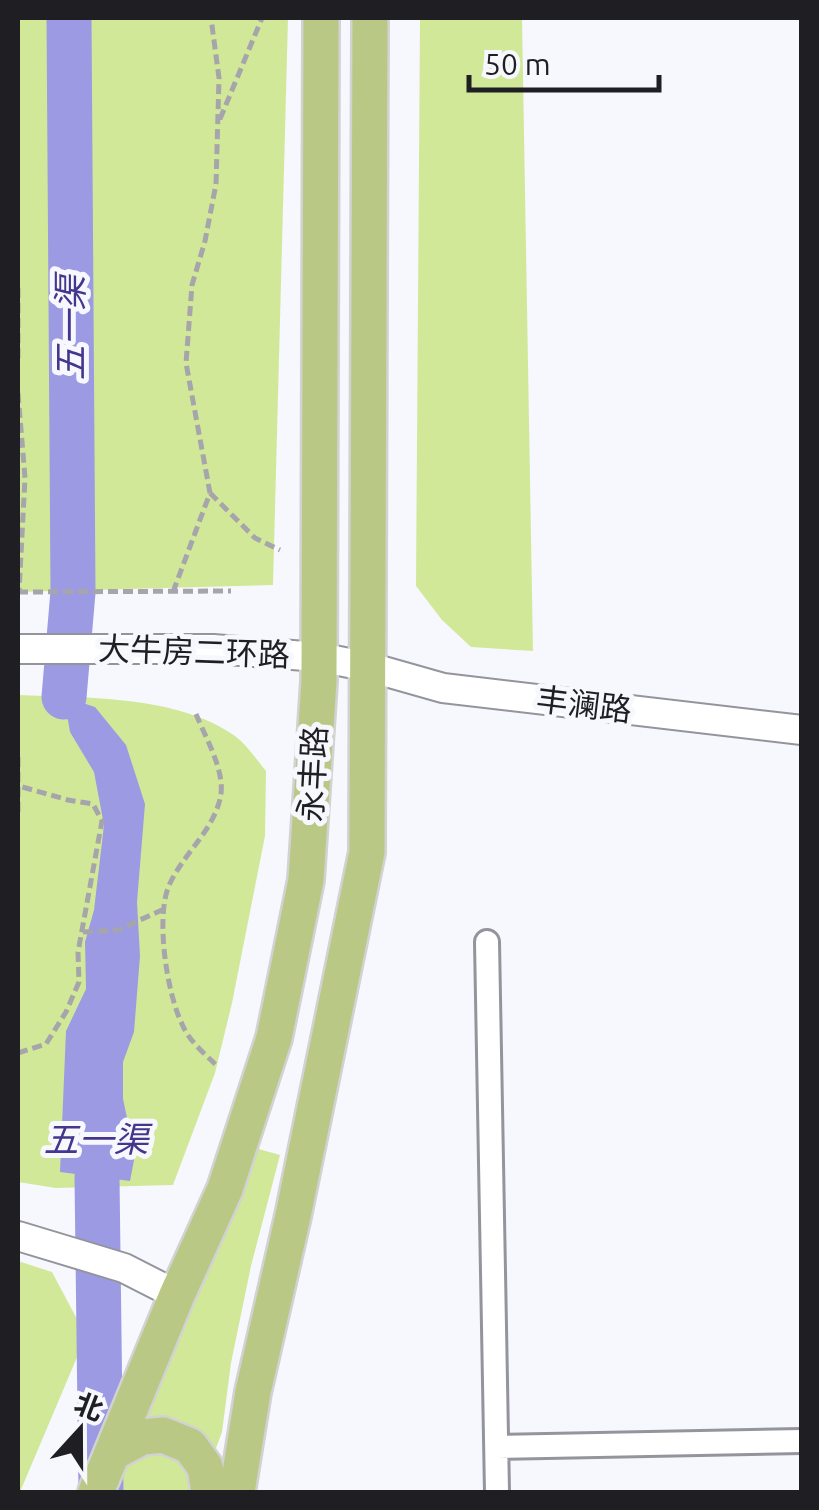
<svg xmlns="http://www.w3.org/2000/svg" width="819" height="1510" font-family="Ubuntu,'Noto Sans SC',sans-serif">
<style>
.green{fill:#d2e899}
.water{fill:#9d9ae4}
.lines{fill:none;stroke-linecap:round;stroke-linejoin:round}
.river{stroke:#9d9ae4;stroke-width:45}
.minor-casing{stroke:#94949d;stroke-width:28}
.tertiary-casing{stroke:#94949d;stroke-width:32}
.primary-casing{stroke:#d2d2d3;stroke-width:40}
.path{stroke:#a5a5ab;stroke-width:5;stroke-dasharray:10 5;stroke-linecap:butt}
.minor{stroke:#fff;stroke-width:22}
.tertiary{stroke:#fff;stroke-width:28}
.primary{stroke:#b9c985;stroke-width:35}
.labels{text-anchor:middle;stroke-width:10;stroke-linejoin:round;paint-order:stroke}
.street-label{font-size:32px;fill:#1f1f23;stroke:#f7f7fe}
.water-label{font-size:35px;font-style:italic;fill:#44368c;stroke:#f7f7fe}
</style>
<rect width="100%" height="100%" fill="#f7f7fe"/>
<path class="green" d="M 18,18 L 288,18 L 273,585 L 18,592 Z
M 420,18 L 522,18 L 533,651 L 471,647 L 442,620 L 416,586 Z
M 18,695 C 87,698 177,695 235,736 C 247,745 257,760 266,771 L 265,836 L 232,1003 L 215,1073 L 173,1185 L 56,1188 L 18,1182 Z
M 255,1148 L 280,1155 L 251,1266 L 231,1363 L 222,1432 L 200,1492 L 114,1492 L 235,1202 Z
M 18,1261 L 52,1272 L 86,1336 L 20,1492 Z"/>
<path class="water" d="M 64,697 L 95,707 L 126,745 L 145,804 L 137,902 L 140,956 L 134,1032 L 123,1062 L 123,1099 L 135,1155 L 130,1181 L 60,1172 L 66,1031 L 86,989 L 85,942 L 94,910 L 104,825 L 94,772 L 70,732 Z"/>
<g class="lines">
<path class="river" d="M 64,697 L 73,592 L 69,18
M 97,1177 L 101,1492"/>
<defs>
<path id="minor" d="M 487,942 L 497,1492
M 497,1447 L 802,1441"/>
<path id="tertiary" d="M 18,649 L 213,649 L 319,657 L 369,667 L 443,688 L 802,730
M 18,1236 L 124,1268 L 177,1295"/>
<path id="primary" d="M 112,1453 L 142,1437 L 163,1435 L 190,1446 L 205,1467 L 209,1492
M 96,1492 L 177,1295 L 225,1189 L 274,1038 L 306,880 L 319,681 L 321,18
M 237,1492 L 253,1392 L 293,1216 L 367,852 L 370,18"/>
</defs>
<use href="#minor" class="minor-casing"/>
<use href="#tertiary" class="tertiary-casing"/>
<use href="#primary" class="primary-casing"/>
<path class="path" d="M 220,119 L 262,18
M 18,288 L 18,360
M 18,393 L 25,478 L 19,592
M 210,493 L 255,538 L 280,550
M 18,592 L 231,591
M 173,592 L 210,493 L 186,363 L 192,285 L 205,241 L 216,184 L 219,78 L 211,18
M 196,714 C 205,737 224,768 221,794 C 215,831 181,855 168,888 C 156,921 167,993 182,1024 C 189,1041 204,1053 216,1065
M 18,757 L 18,812
M 83,932 L 118,930 L 164,909
M 18,1053 L 46,1044 L 66,1012 L 79,982 L 78,952 L 102,821 L 93,804 L 68,800 L 19,786"/>
<use href="#minor" class="minor"/>
<use href="#tertiary" class="tertiary"/>
<use href="#primary" class="primary"/>
</g>
<g class="labels">
<g class="street-label">
<text transform="translate(194 652) rotate(2)" y="11">大牛房二环路</text>
<text transform="translate(584 705) rotate(7)" y="11">丰澜路</text>
<text transform="translate(313 774) rotate(-87)" y="11">永丰路</text>
</g>
<g class="water-label">
<text transform="translate(71 328) rotate(-90)" y="12">五一渠</text>
<text x="96" y="1152">五一渠</text>
</g>
</g>
<rect width="819" height="1510" fill="none" stroke="#1f1f23" stroke-width="40"/>
<g transform="translate(80 1430) rotate(21)" stroke="#f7f7fe" stroke-width="8" paint-order="stroke">
<path d="M0-8L18 38L0 25L-18 38Z" fill="#1f1f23"/>
<text y="-15" font-size="28" font-weight="bold" text-anchor="middle" fill="#1f1f23">北</text>
</g>
<path d="M469 75v15h190v-15" fill="none" stroke="#1f1f23" stroke-width="5"/>
<text x="484" y="75" font-size="30" fill="#1f1f23" stroke="#f7f7fe" stroke-width="8" paint-order="stroke">50 m</text>
</svg>
